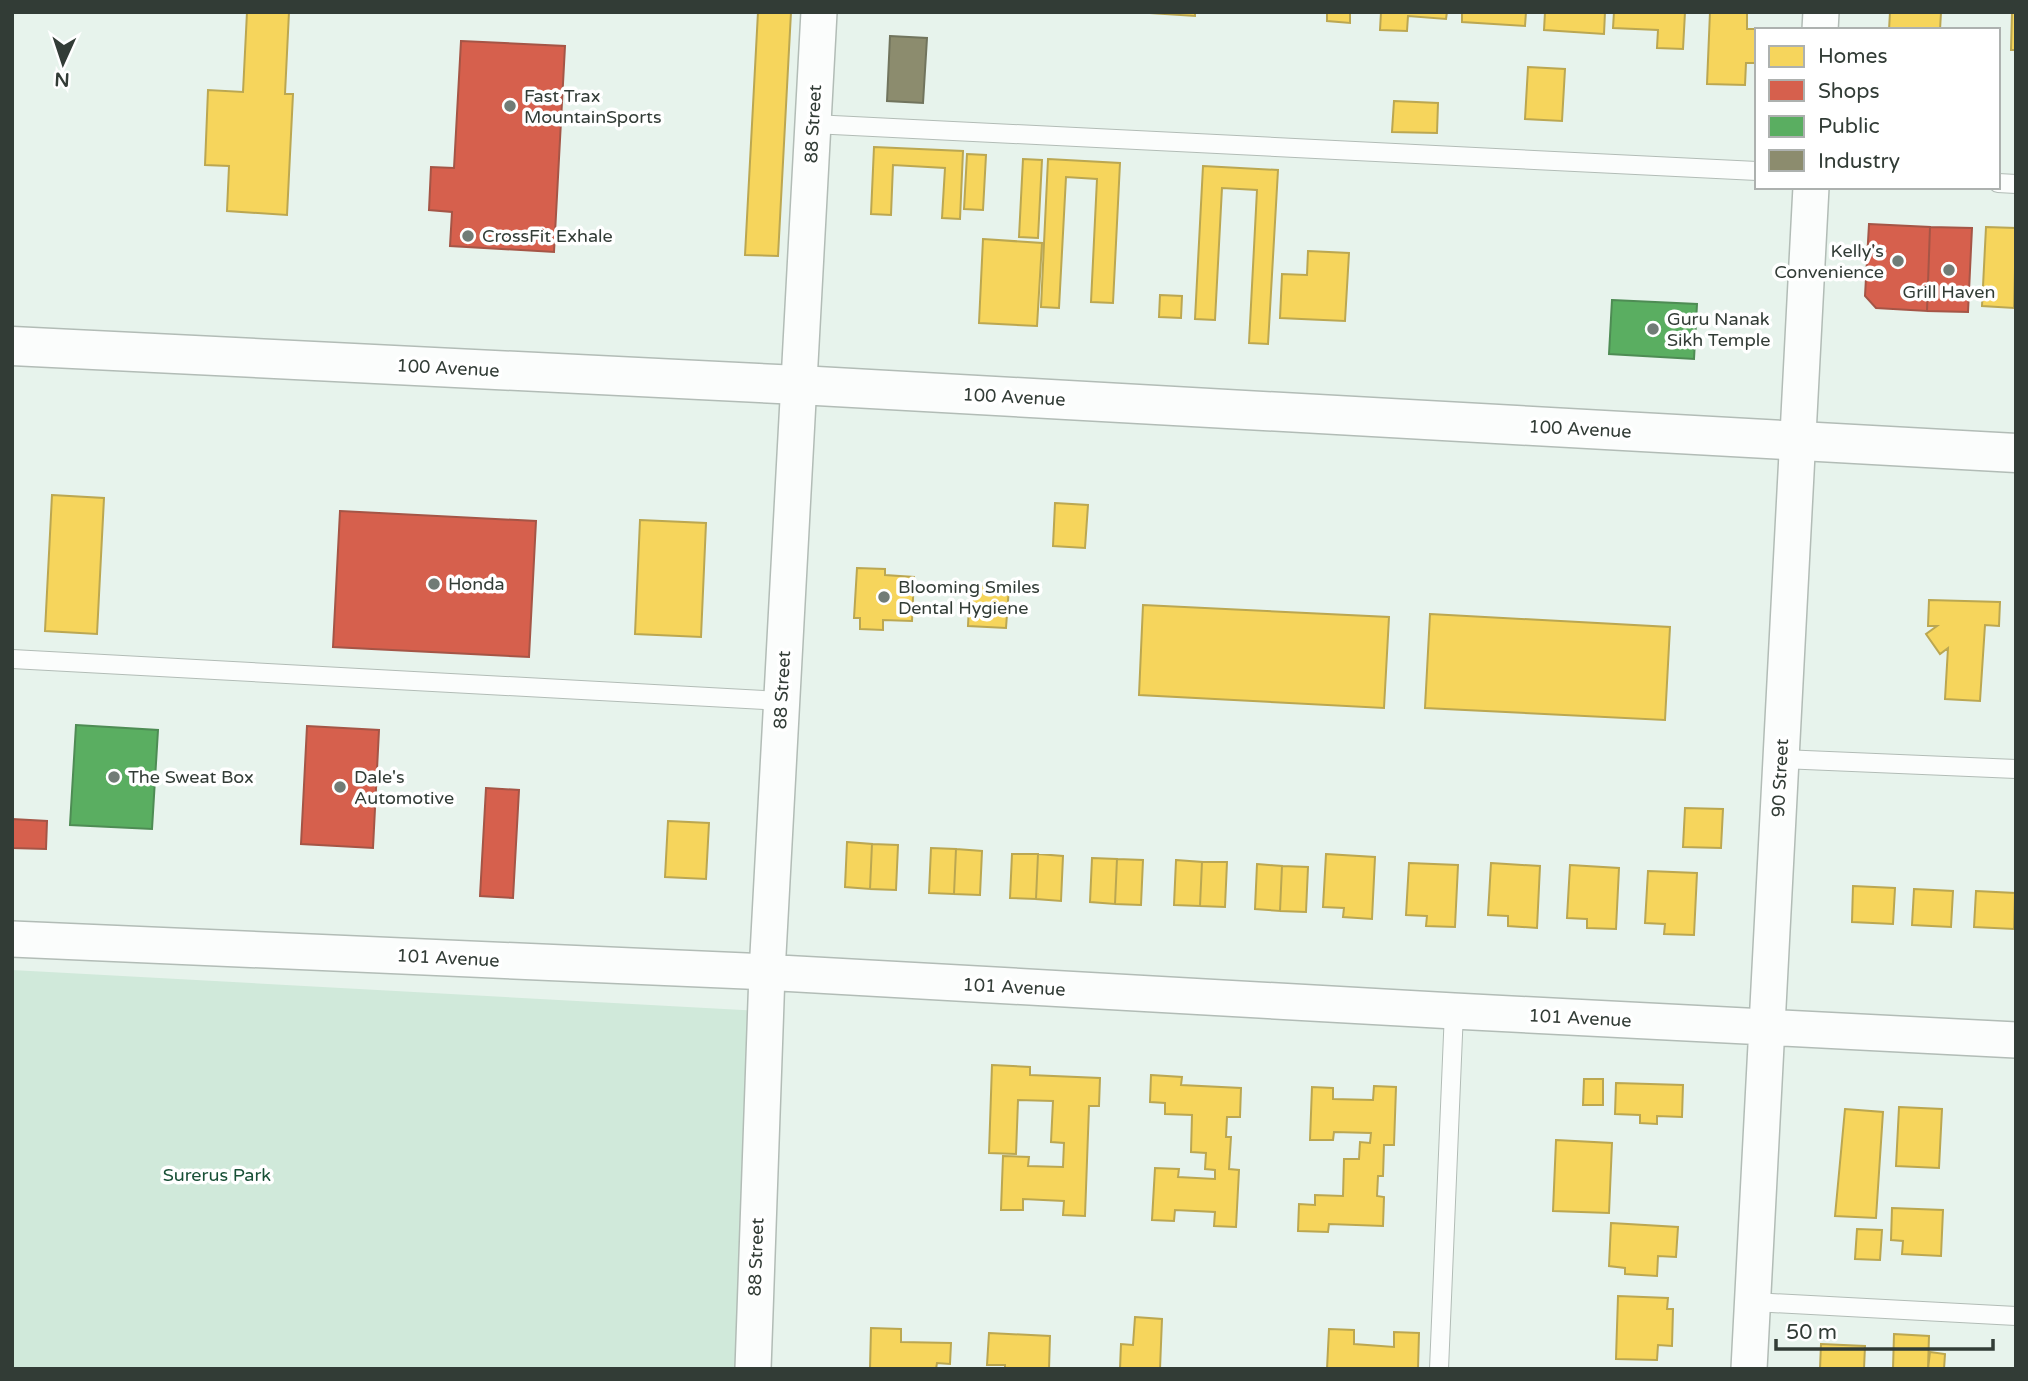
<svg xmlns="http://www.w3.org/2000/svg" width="2028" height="1381" font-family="'Varela Round',sans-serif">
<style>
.green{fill:#d0e9da}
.homes{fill:#f6d55c;stroke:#bba751;stroke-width:2}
.shops{fill:#d6604d;stroke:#a55546;stroke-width:2}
.public{fill:#5aae61;stroke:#4e8c54;stroke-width:2}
.industry{fill:#8c8c6e;stroke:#71745d;stroke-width:2}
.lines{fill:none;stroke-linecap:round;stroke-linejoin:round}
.lane-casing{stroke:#b2bcb6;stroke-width:20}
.street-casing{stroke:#b2bcb6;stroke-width:38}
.secondary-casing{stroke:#b2bcb6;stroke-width:41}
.lane{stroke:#fbfdfc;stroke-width:18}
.street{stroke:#fbfdfc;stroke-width:35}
.secondary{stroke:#fbfdfc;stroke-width:38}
.poi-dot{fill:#717c76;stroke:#fff;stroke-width:2.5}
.labels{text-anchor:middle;stroke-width:7;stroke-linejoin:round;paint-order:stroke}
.poi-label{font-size:18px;fill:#323c36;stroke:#fff;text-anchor:start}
.street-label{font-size:18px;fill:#323c36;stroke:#fff}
.park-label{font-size:18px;fill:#185036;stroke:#fff}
</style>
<rect width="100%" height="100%" fill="#e7f3ec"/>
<path class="green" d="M 12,970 L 761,1011 L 743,1369 L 12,1369 Z"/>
<path class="homes" d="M 247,12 L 289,12 L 285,94 L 293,94 L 287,215 L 227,211 L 229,166 L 205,165 L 208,90 L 243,92 Z
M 758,12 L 791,12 L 778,256 L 745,255 Z
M 1134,12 L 1195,12 L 1195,16 Z
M 1327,12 L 1350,12 L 1350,23 L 1327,21 Z
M 1381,12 L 1447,12 L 1446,19 L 1408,16 L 1407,31 L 1380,30 Z
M 1462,12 L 1526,12 L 1525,26 L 1462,22 Z
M 1545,12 L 1605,12 L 1604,34 L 1544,30 Z
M 1614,12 L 1685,12 L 1683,49 L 1657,48 L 1658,30 L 1613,28 Z
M 1710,12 L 1747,12 L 1747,29 L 1757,29 L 1756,63 L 1746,63 L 1745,85 L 1707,84 Z
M 1890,12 L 1941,12 L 1940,30 L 1889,30 Z
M 2012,12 L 2016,12 L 2016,50 L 2011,50 Z
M 1528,67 L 1565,69 L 1562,121 L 1525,119 Z
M 1394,101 L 1438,103 L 1437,133 L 1392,132 Z
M 874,147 L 963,151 L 960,219 L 942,218 L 945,168 L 893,165 L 891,215 L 871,214 Z
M 967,154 L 986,155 L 983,210 L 964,209 Z
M 1023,159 L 1042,160 L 1038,238 L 1019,237 Z
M 1048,159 L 1120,163 L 1113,303 L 1091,302 L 1097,179 L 1066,177 L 1059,308 L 1041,307 Z
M 1203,166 L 1278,170 L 1268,344 L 1249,343 L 1257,190 L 1222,188 L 1215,320 L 1195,319 Z
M 1986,227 L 2016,228 L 2014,308 L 1982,306 Z
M 983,239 L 1042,243 L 1037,326 L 979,323 Z
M 1308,251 L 1349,253 L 1345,321 L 1280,318 L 1282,274 L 1307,275 Z
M 1160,295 L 1182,296 L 1181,318 L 1159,317 Z
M 52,495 L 104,498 L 97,634 L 45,631 Z
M 1055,503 L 1088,505 L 1085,548 L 1053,546 Z
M 640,520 L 706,523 L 701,637 L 635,634 Z
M 857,568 L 885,569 L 885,575 L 914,577 L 912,621 L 883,620 L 883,630 L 860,629 L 860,618 L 854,618 Z
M 970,585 L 1009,587 L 1006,628 L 968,626 Z
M 1929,600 L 2000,602 L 1999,626 L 1985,625 L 1980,701 L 1945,699 L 1948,648 L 1940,654 L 1926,634 L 1937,626 L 1928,626 Z
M 1143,605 L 1389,617 L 1384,708 L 1139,695 Z
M 1430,614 L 1670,627 L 1665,720 L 1425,708 Z
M 1685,808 L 1723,809 L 1721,848 L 1683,847 Z
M 668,821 L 709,823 L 706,879 L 665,877 Z
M 847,842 L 872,844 L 870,889 L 845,887 Z
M 872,844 L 898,845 L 896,890 L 870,889 Z
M 931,848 L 956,849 L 954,894 L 929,893 Z
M 956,849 L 982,851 L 980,895 L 954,894 Z
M 1012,854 L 1038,854 L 1036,899 L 1010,898 Z
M 1038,854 L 1063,856 L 1061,901 L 1036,899 Z
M 1326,854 L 1375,857 L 1372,919 L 1343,917 L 1344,908 L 1323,907 Z
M 1092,858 L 1117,859 L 1115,904 L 1090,902 Z
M 1117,859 L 1143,860 L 1141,905 L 1115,904 Z
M 1176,860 L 1202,862 L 1200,906 L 1174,905 Z
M 1202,862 L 1227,862 L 1225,907 L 1200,906 Z
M 1409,863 L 1458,865 L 1455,927 L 1426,926 L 1427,916 L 1406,915 Z
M 1491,863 L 1540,866 L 1537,928 L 1508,926 L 1508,916 L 1488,915 Z
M 1257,864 L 1282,866 L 1280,911 L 1255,909 Z
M 1570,865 L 1619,868 L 1616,929 L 1587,928 L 1587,919 L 1567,918 Z
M 1282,866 L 1308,867 L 1306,912 L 1280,911 Z
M 1648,871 L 1697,873 L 1694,935 L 1664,934 L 1665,924 L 1645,923 Z
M 1853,886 L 1895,888 L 1893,924 L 1852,922 Z
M 1914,889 L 1953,891 L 1951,927 L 1912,925 Z
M 1976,891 L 2015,893 L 2014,929 L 1974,927 Z
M 992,1065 L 1030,1067 L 1030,1075 L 1100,1078 L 1099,1106 L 1089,1106 L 1085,1216 L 1063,1215 L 1064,1201 L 1023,1199 L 1023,1210 L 1001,1210 L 1003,1156 L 1029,1157 L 1028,1166 L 1063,1167 L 1064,1143 L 1051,1142 L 1053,1101 L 1018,1100 L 1016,1154 L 989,1153 Z
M 1151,1075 L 1182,1077 L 1181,1085 L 1241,1088 L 1240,1117 L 1227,1117 L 1226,1137 L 1231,1137 L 1229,1169 L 1239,1170 L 1236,1227 L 1214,1226 L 1215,1212 L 1175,1210 L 1174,1221 L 1152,1220 L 1155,1168 L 1179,1169 L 1178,1177 L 1215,1179 L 1215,1170 L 1205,1169 L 1206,1153 L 1191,1152 L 1192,1115 L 1165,1114 L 1165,1103 L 1150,1102 Z
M 1584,1079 L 1603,1079 L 1603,1105 L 1583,1105 Z
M 1616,1083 L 1683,1085 L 1682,1117 L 1657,1116 L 1657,1124 L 1640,1123 L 1640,1115 L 1615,1114 Z
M 1374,1086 L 1396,1087 L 1394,1145 L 1384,1145 L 1383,1176 L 1378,1176 L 1377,1196 L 1384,1197 L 1383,1226 L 1329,1224 L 1328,1232 L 1298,1231 L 1299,1204 L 1315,1205 L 1315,1195 L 1343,1196 L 1344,1159 L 1359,1159 L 1360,1142 L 1370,1143 L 1371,1133 L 1334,1132 L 1333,1140 L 1310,1140 L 1312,1087 L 1333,1088 L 1333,1099 L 1373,1100 Z
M 1899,1107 L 1942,1109 L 1939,1168 L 1896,1166 Z
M 1845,1109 L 1883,1112 L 1876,1218 L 1835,1216 Z
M 1556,1140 L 1612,1143 L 1609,1213 L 1553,1211 Z
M 1892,1208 L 1943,1210 L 1941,1256 L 1902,1254 L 1903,1241 L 1891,1240 Z
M 1611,1223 L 1678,1227 L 1676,1257 L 1658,1256 L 1657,1276 L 1625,1274 L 1625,1268 L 1609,1266 Z
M 1857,1229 L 1882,1230 L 1880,1260 L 1855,1259 Z
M 1618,1296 L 1668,1298 L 1667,1309 L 1673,1309 L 1672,1346 L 1658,1345 L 1657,1360 L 1616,1359 Z
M 1135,1317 L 1162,1319 L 1160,1369 L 1120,1369 L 1121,1344 L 1133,1345 Z
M 871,1328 L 901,1329 L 901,1342 L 951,1343 L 950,1364 L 937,1363 L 936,1369 L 870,1369 Z
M 1329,1329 L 1354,1330 L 1354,1344 L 1394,1347 L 1394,1332 L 1419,1333 L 1418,1369 L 1327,1369 Z
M 989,1333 L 1050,1336 L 1049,1369 L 1005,1369 L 1005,1365 L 987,1365 Z
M 1894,1334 L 1929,1336 L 1928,1369 L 1893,1369 Z
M 1821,1344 L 1865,1346 L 1864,1369 L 1820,1369 Z
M 1930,1352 L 1945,1354 L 1944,1369 L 1928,1369 Z"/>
<path class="shops" d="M 461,41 L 565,46 L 554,252 L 450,246 L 452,212 L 429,210 L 431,167 L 454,168 Z
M 1869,224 L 1930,227 L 1927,311 L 1876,308 L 1865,296 Z
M 1930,227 L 1972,228 L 1968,312 L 1927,311 Z
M 340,511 L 536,521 L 529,657 L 333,647 Z
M 307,726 L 379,730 L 373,848 L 301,844 Z
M 486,788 L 519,790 L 513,898 L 480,896 Z
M 12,819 L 47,821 L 46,849 L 12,848 Z"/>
<path class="public" d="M 1612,300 L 1697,304 L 1694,359 L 1609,354 Z
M 76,725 L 158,730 L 152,829 L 70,825 Z"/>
<path class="industry" d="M 890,36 L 927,38 L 923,103 L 887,101 Z"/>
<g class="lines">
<defs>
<path id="lane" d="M 813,124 L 1757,171
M 1998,183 L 2016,184
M 12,659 L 781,701
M 1782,759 L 2016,769
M 1753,1302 L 2016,1316
M 1439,1369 L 1454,1011"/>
<path id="street" d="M 1820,30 L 1821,12
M 12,939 L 746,971 L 1454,1011 L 2016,1040
M 753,1369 L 767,973 L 819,12
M 1749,1369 L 1811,187"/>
<path id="secondary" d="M 12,346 L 799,385 L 2016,453"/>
</defs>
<use href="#lane" class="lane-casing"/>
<use href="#street" class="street-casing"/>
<use href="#secondary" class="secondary-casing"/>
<use href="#lane" class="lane"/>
<use href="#street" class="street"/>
<use href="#secondary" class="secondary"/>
</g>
<g class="poi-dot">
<circle cx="510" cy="106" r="7"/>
<circle cx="468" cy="236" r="7"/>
<circle cx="1898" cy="261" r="7"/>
<circle cx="1949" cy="270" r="7"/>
<circle cx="1653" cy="329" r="7"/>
<circle cx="434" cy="584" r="7"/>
<circle cx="884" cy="597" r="7"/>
<circle cx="114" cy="777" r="7"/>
<circle cx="340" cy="787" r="7"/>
</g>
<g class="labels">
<g class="poi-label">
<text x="524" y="102">Fast Trax<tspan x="524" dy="21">MountainSports</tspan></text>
<text x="482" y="242">CrossFit Exhale</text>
<text x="1884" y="257" text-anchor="end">Kelly's<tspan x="1884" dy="21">Convenience</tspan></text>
<text x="1949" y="298" text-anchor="middle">Grill Haven</text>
<text x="1667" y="325">Guru Nanak<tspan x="1667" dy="21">Sikh Temple</tspan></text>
<text x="448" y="590">Honda</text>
<text x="898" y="593">Blooming Smiles<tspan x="898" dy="21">Dental Hygiene</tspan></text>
<text x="128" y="783">The Sweat Box</text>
<text x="354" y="783">Dale's<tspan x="354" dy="21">Automotive</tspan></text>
</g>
<g class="street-label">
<text transform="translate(813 124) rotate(-87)" y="6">88 Street</text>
<text transform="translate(448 368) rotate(3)" y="6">100 Avenue</text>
<text transform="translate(1014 397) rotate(3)" y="6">100 Avenue</text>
<text transform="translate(1580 429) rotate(3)" y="6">100 Avenue</text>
<text transform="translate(782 690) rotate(-87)" y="6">88 Street</text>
<text transform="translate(1780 778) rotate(-87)" y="6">90 Street</text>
<text transform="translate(448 958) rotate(3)" y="6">101 Avenue</text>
<text transform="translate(1014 987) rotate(3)" y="6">101 Avenue</text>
<text transform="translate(1580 1018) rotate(3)" y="6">101 Avenue</text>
<text transform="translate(756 1257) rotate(-88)" y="6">88 Street</text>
</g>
<g class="park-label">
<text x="217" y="1181">Surerus Park</text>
</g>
</g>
<rect width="2028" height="1381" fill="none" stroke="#323c36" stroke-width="28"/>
<rect x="1755" y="28" width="245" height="161" fill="#ffffff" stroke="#adb1af" stroke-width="2"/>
<rect x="1769" y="46" width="35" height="21" fill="#f6d55c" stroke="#adb1af" stroke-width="2"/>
<text x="1818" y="63" font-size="21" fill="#323c36">Homes</text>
<rect x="1769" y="80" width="35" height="21" fill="#d6604d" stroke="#adb1af" stroke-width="2"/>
<text x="1818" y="98" font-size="21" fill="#323c36">Shops</text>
<rect x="1769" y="116" width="35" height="21" fill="#5aae61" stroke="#adb1af" stroke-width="2"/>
<text x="1818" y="133" font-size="21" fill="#323c36">Public</text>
<rect x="1769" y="150" width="35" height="21" fill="#8c8c6e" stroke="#adb1af" stroke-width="2"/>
<text x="1818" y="168" font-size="21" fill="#323c36">Industry</text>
<g transform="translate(63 63) rotate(183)" stroke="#ffffff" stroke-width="5" paint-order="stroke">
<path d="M0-5L12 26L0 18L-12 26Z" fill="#323c36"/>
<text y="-10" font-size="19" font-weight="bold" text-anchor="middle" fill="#323c36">N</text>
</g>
<path d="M1776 1339v10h217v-10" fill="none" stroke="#323c36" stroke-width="3.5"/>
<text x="1786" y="1339" font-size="21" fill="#323c36" stroke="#ffffff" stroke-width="5" paint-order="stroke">50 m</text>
</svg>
